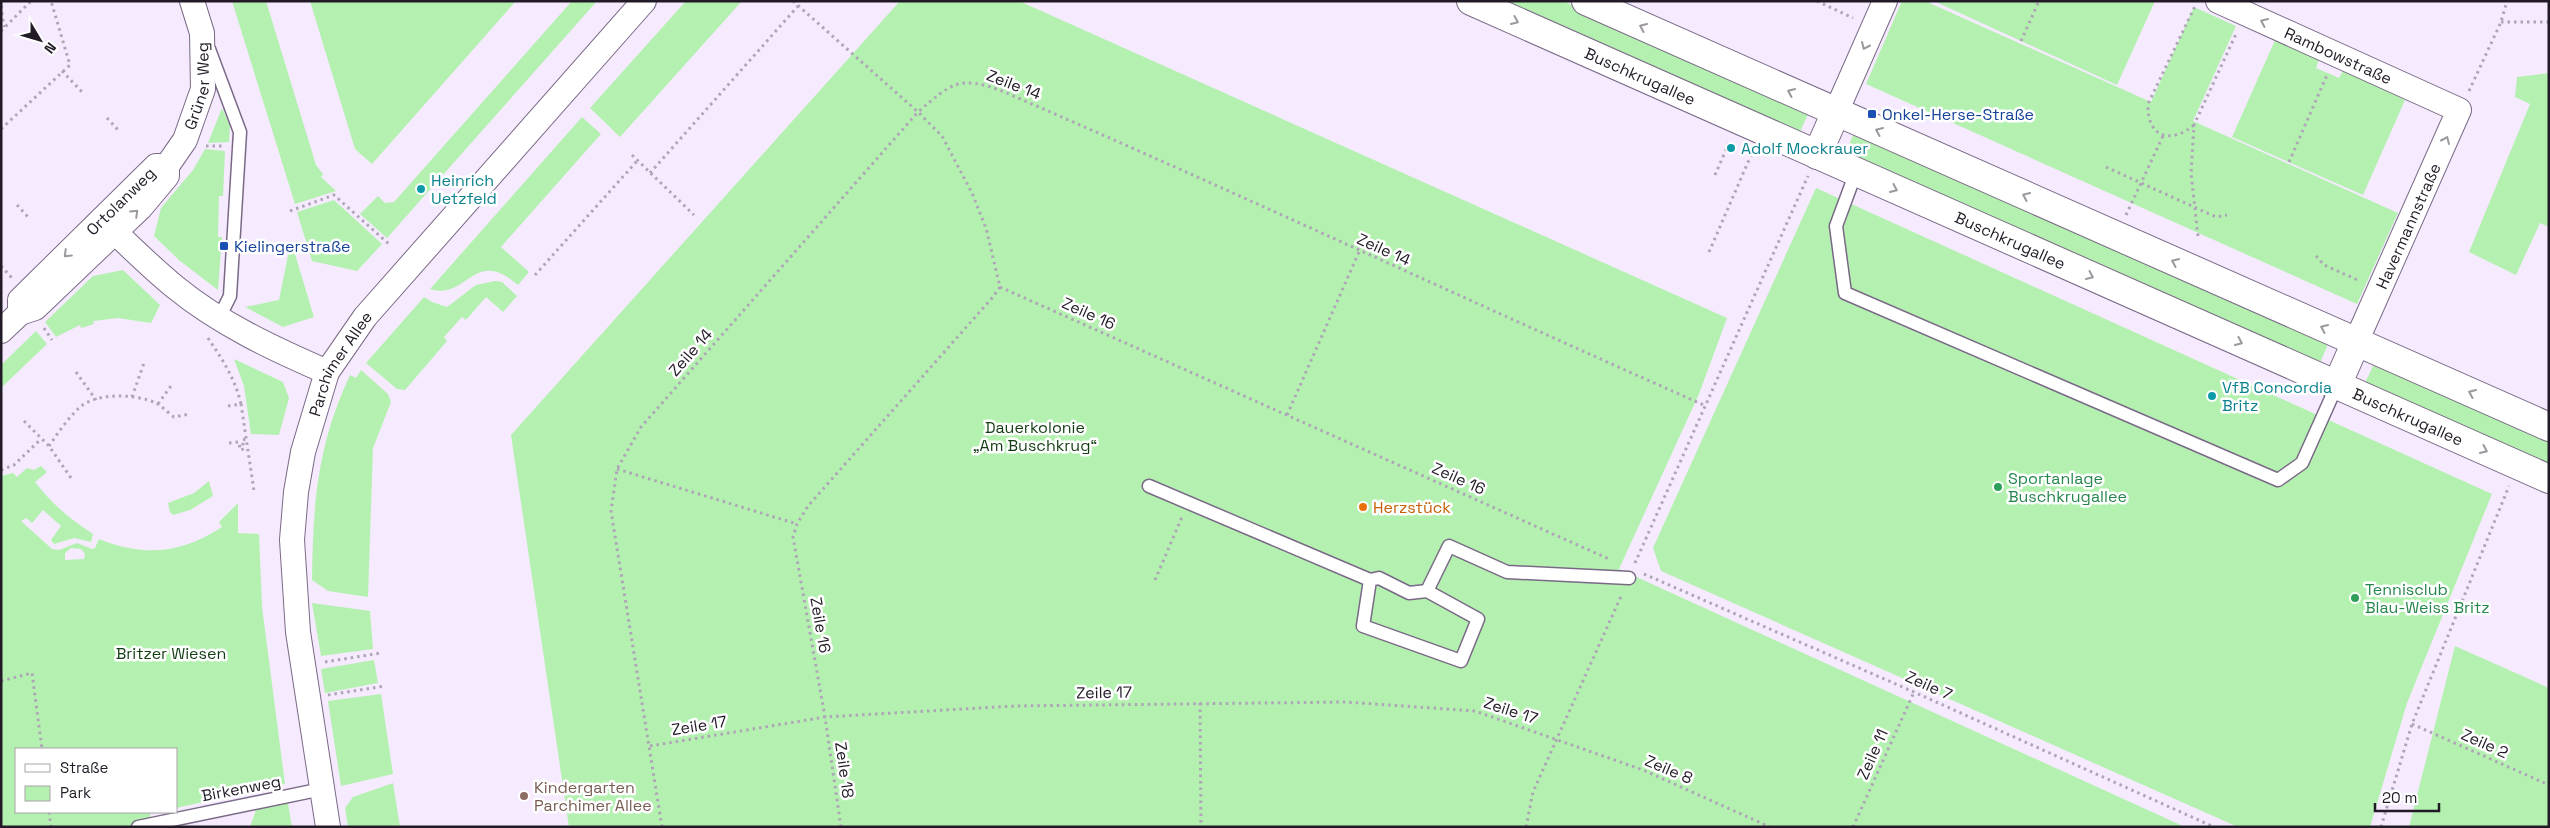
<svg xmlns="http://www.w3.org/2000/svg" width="2550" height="828" font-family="'Space Grotesk',sans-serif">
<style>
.green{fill:#b4f1b0;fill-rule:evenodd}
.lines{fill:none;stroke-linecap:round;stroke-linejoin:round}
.service-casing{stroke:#7a6986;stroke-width:15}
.minor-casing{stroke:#7a6986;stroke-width:26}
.secondary-casing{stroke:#7a6986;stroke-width:30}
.path{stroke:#aea5b6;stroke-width:3;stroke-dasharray:2.5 4;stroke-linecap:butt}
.service{stroke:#fff;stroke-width:12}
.minor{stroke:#fff;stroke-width:24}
.secondary{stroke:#fff;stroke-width:28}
.oneway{stroke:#9c989e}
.transit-dot{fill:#1a4fb4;stroke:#fff;stroke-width:2}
.culture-dot{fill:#0f9aa8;stroke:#fff;stroke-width:2}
.leisure-dot{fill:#2e9e5b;stroke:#fff;stroke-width:2}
.food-dot{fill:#e8710a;stroke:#fff;stroke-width:2}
.education-dot{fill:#8d6e63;stroke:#fff;stroke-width:2}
.labels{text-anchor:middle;stroke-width:5;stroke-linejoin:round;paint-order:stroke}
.street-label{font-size:16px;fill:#221b27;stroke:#fff}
.transit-label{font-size:16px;fill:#164399;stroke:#fff;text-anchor:start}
.culture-label{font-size:16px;fill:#0d838f;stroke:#fff;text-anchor:start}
.park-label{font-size:16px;fill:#133d12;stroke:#fff}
.leisure-label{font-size:16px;fill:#27864d;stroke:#fff;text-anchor:start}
.food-label{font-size:16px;fill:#c56008;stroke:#fff;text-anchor:start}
.education-label{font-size:16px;fill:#785e54;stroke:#fff;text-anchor:start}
</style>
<rect width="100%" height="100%" fill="#f5eafe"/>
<path class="green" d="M 232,1 L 266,1 L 316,165 L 323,174 L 321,177 L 336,191 L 295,204 Z
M 310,1 L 516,1 L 372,164 L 355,149 Z
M 572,1 L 597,1 L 387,238 L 360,214 L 378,196 L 385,203 L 394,202 Z
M 686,1 L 742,1 L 620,137 L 590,108 Z
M 900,1 L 1019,1 L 1727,318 L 1699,394 L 1619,569 L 2185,827 L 569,827 L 511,435 Z
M 1504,1 L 1563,1 L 1809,112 L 1799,134 Z
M 1902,1 L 1925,1 L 2151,102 L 2194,7 L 2236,26 L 2193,121 L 2398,213 L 2357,304 L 1866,84 Z
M 1938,1 L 2155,1 L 2117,85 L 1938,3 Z
M 2276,38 L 2320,57 L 2316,68 L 2339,78 L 2344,69 L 2405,100 L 2363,195 L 2232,137 Z
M 2549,73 L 2549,227 L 2540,223 L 2516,275 L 2469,252 L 2530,104 L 2515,97 L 2517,77 Z
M 222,108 L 230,125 L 229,142 L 208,143 Z
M 582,117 L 601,134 L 501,247 L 529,272 L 518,285 C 473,246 468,301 430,289 Z
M 1855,131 L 2328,344 L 2318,368 L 1845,154 Z
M 205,149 L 225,151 L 223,196 L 219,196 L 218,237 L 222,237 L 218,290 L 180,261 L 154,236 L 161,208 L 193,170 Z
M 1816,188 L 2492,494 L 2407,703 L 2370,827 L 2238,827 L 1661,571 L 1653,548 Z
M 334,200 L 382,244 L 357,271 L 312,261 L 297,212 Z
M 291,241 L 314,317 L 283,327 L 245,307 L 279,300 Z
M 123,270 L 160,305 L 151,323 L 118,318 L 93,321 L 94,324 L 81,328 L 80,325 L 56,337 L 45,322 L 93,276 Z
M 495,281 L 502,282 L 517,296 L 503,312 L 486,297 L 466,320 L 462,317 L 444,337 L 447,341 L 405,390 L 397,389 L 366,363 L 424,297 L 432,302 L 447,307 L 476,285 Z
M 36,331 L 47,344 L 1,388 L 1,365 Z
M 234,359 L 283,382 L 289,398 L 279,435 L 251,434 L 244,386 Z
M 2374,364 L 2549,442 L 2549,470 L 2363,387 Z
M 361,370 L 388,394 L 391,402 L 373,448 L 368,597 L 328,591 L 312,580 C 313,503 317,446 350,375 L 356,378 Z
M 41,466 L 47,472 L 35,482 C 52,504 70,519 93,534 L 91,542 L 74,538 L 54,544 L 51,540 L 61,526 L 43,510 L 32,523 L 26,518 L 21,521 L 52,549 L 59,550 L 77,543 L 92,549 L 95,548 L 99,539 C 144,557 181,554 222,527 L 219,522 L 238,503 L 238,533 L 259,534 L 262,607 L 285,784 L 176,808 L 176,749 L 16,749 L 16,812 L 160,812 L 150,814 L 152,827 L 1,827 L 1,476 L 13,473 L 17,477 L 27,468 L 34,470 ZM 71,548 L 81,549 L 85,554 L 84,559 L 65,560 L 65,553 Z
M 209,481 L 213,496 L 190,510 L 173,515 L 170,512 L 168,503 L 194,493 Z
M 312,603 L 370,611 L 373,649 L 321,656 Z
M 2455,646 L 2549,688 L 2549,827 L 2409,827 Z
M 374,660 L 378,683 L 325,693 L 321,669 Z
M 381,694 L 393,774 L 341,786 L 328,701 Z
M 393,783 L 400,827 L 348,827 L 345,808 L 353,797 Z
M 288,803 L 292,827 L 250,827 L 256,810 Z"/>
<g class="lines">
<defs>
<path id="service" d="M 209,49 L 240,132 L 230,296 L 219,318
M 1856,172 L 1836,226 L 1845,293 L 2278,480 L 2302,463 L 2337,385
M 1149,486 L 1370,580
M 1427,591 L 1409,593 L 1379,578 L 1370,580 L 1363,626 L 1461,661 L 1478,619 L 1427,591 L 1449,546 L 1507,572 L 1629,578
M 138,827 L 322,789"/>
<g id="minor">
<path id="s1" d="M 2218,1 L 2459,110 L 2356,342"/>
<path d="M 1836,112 L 1885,1"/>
<path id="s2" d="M 167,166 L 185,140 L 203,89 L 202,33 L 192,1"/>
<path d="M 102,220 C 126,242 149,266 175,287 C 220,324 274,349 327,372"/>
<path id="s3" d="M 20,313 L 20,300 L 156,166 L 167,166"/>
<path d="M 1,331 L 20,313 L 35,308 L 141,207 L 167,176 L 167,166"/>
<path id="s4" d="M 328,827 L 298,632 L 292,540 L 296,492 L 303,452 L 327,372 L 365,317 L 644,1"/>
</g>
<g id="secondary">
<path id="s5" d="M 1471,1 L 2549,479"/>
<path d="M 1586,1 L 2549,427"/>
<path d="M 1817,155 L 1836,112"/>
<path d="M 2337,385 L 2356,342"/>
</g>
</defs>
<use href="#service" class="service-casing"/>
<use href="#minor" class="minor-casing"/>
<use href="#secondary" class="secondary-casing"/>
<path class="path" d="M 793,1 L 918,112 L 942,136 L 972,193 L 986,228 L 1000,287
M 1817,1 L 1853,18
M 1,6 L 4,27
M 2501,22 L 2549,22
M 1,31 L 31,1
M 2021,41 L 2039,1
M 62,71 L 84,94
M 2469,91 L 2501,22 L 2507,1
M 107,118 L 119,131
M 2194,125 C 2170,145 2147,137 2148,104 L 2196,4
M 1,129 L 70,65 L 51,1
M 206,146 L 222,146
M 632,155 L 694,215
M 2289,162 L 2327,75
M 2106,167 L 2216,217 L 2227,215
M 650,173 L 798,6
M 1715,175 L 1729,143
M 17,205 L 29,218
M 290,211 L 334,195 L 390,245
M 2126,215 L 2163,136
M 2198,236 L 2191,173 L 2194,125 L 2236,34
M 1709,252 L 1752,153
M 2316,256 L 2324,265 L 2360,281
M 1,266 L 12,278
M 535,275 L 637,161
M 1000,287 L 1609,559
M 44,328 L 52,340
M 208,338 C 222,359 235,378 241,404
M 76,372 L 96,400
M 132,397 L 144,363
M 158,404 L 173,383
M 228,406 L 241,404 L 254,491
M 1287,415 L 1359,252
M 24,421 L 49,446 L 71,478
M 229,443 L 239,442 L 240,450 L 244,449 L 242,440 L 247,439
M 49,446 C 58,433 68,418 80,407 C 98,392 136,394 156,403 C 162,406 168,413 174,417 L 189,414
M 617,469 L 797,524
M 1,470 L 14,465 L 41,439
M 1635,563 L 1808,176
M 1644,574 L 1914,692 L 2214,827
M 1155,580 L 1182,517
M 325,662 L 381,653
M 1,681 L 32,673 L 42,749
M 328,695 L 385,686
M 1200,703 L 1201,827
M 2412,724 L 2549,785
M 650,746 L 825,717 L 1014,706 L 1346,702 L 1475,711 L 1643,770 L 1770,827
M 49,812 L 51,827
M 662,827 L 611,511 L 617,469 L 641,427 L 918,112 C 952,83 959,75 1002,91 C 1238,193 1471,302 1706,406
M 841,827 L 825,717 L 793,537 L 797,524 L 808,506 L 992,298 L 1000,287
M 1526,827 L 1533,792 L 1622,594
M 1853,827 L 1914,692
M 2381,827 L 2412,724 L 2509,486"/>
<use href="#service" class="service"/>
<use href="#minor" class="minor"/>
<use href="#secondary" class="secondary"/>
</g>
<defs><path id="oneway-chevron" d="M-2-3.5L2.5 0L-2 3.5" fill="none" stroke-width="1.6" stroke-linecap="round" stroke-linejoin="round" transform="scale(1.25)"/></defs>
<g class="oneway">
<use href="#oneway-chevron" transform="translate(1515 21) rotate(24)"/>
<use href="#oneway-chevron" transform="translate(2264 22) rotate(-156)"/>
<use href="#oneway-chevron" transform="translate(1643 27) rotate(-156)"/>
<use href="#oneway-chevron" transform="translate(1865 46) rotate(114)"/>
<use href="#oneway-chevron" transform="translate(1791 92) rotate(-156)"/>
<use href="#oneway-chevron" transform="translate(1879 131) rotate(-156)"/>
<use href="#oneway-chevron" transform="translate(2446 140) rotate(-66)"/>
<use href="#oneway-chevron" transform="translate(1894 189) rotate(24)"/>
<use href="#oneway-chevron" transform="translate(2026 196) rotate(-156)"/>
<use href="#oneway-chevron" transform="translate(135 213) rotate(-44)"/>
<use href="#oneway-chevron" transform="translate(67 254) rotate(136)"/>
<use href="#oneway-chevron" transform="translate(2175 262) rotate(-156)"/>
<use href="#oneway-chevron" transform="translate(2090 276) rotate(24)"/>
<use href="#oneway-chevron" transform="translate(2324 328) rotate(-156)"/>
<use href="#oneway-chevron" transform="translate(2239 342) rotate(24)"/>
<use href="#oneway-chevron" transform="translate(2472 393) rotate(-156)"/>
<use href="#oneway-chevron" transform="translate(2484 450) rotate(24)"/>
</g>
<g class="transit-dot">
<rect x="1867" y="109" width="10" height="10" rx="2.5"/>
<rect x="219" y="241" width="10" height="10" rx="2.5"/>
</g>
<g class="culture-dot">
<circle cx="1731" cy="148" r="5"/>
<circle cx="421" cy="189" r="5"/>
<circle cx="2212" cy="396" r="5"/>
</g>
<g class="leisure-dot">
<circle cx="1998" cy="487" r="5"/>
<circle cx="2355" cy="598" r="5"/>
</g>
<circle class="food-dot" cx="1363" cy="507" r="5"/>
<circle class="education-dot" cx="524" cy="796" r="5"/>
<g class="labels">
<g class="street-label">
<text dy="6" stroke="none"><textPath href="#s1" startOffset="132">Rambowstraße</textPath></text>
<text dy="6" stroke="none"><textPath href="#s5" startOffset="185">Buschkrugallee</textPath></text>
<text transform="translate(1014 84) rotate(21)" y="6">Zeile 14</text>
<text dy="6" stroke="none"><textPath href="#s2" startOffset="88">Grüner Weg</textPath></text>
<text dy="6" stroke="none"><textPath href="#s3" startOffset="154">Ortolanweg</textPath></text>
<text transform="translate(2408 226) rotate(-66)" y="6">Havermannstraße</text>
<text dy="6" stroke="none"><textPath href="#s5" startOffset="590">Buschkrugallee</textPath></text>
<text transform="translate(1384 249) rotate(24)" y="6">Zeile 14</text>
<text transform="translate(1089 313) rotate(24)" y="6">Zeile 16</text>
<text transform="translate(690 352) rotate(-49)" y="6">Zeile 14</text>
<text dy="6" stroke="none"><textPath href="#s4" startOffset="475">Parchimer Allee</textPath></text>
<text dy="6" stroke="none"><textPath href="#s5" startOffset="1025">Buschkrugallee</textPath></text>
<text transform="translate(1459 478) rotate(24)" y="6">Zeile 16</text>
<text transform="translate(821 625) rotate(80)" y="6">Zeile 16</text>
<text transform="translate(1929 685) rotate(24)" y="6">Zeile 7</text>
<text transform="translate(1104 692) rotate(-1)" y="6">Zeile 17</text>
<text transform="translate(1511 710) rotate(18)" y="6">Zeile 17</text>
<text transform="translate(699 725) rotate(-9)" y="6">Zeile 17</text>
<text transform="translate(2485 743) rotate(24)" y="6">Zeile 2</text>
<text transform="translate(1872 754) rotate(-66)" y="6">Zeile 11</text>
<text transform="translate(1669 769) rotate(23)" y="6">Zeile 8</text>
<text transform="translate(845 770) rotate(82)" y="6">Zeile 18</text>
<text transform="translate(241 788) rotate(-11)" y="6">Birkenweg</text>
</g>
<g class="transit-label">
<text x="1882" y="120">Onkel-Herse-Straße</text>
<text x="234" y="252">Kielingerstraße</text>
</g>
<g class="culture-label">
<text x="1741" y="154">Adolf Mockrauer</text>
<text x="431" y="186">Heinrich<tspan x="431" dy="18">Uetzfeld</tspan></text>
<text x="2222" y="393">VfB Concordia<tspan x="2222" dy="18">Britz</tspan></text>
</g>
<g class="park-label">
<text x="1035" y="433">Dauerkolonie<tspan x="1035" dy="18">„Am Buschkrug“</tspan></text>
<text x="171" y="659">Britzer Wiesen</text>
</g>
<g class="leisure-label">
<text x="2008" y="484">Sportanlage<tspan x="2008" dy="18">Buschkrugallee</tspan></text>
<text x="2365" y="595">Tennisclub<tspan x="2365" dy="18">Blau-Weiss Britz</tspan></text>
</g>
<g class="food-label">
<text x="1373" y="513">Herzstück</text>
</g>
<g class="education-label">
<text x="534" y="793">Kindergarten<tspan x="534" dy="18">Parchimer Allee</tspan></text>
</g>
</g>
<rect width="2550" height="828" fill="none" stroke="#221b27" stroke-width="5"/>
<rect x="15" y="748" width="162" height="65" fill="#ffffff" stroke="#a7a4a9"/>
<rect x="25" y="764" width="25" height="8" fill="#ffffff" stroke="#a7a4a9"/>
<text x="60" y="773" font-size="15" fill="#221b27">Straße</text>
<rect x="25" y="786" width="25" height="15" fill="#b4f1b0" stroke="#a7a4a9"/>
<text x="60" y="798" font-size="15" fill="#221b27">Park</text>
<g transform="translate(40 40) rotate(128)" stroke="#ffffff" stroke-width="4" paint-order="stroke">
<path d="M0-4L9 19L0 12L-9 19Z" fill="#221b27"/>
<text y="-8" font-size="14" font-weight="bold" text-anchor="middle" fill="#221b27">N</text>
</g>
<path d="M2375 803v8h64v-8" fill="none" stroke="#221b27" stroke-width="2.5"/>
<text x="2382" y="803" font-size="15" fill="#221b27" stroke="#ffffff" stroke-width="4" paint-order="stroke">20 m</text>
</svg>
